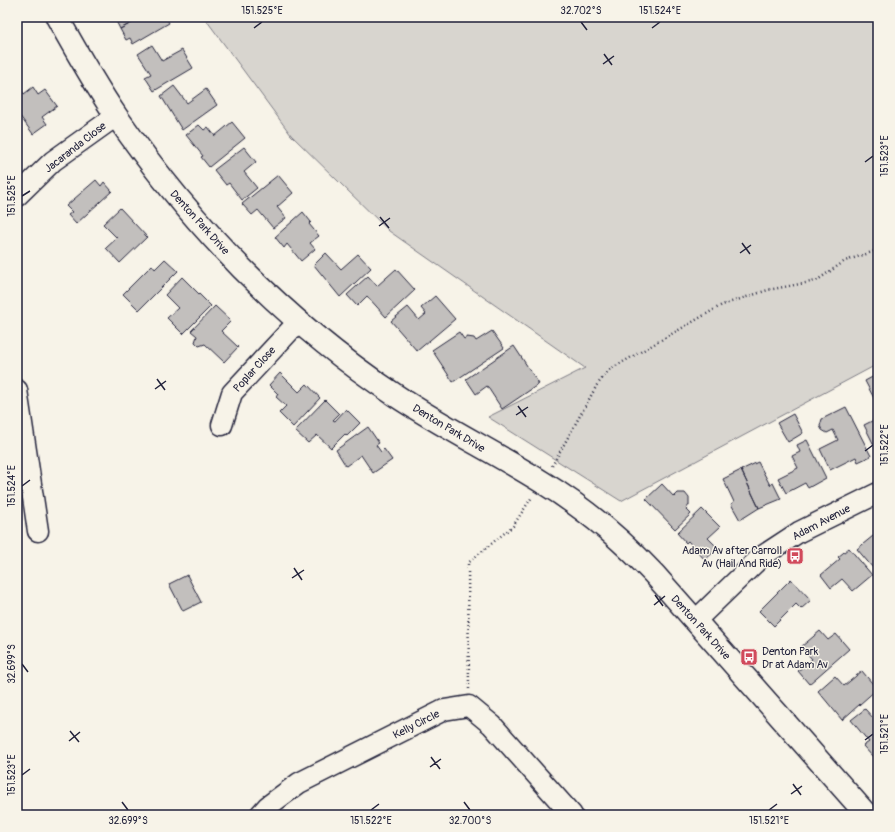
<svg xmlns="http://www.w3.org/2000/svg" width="895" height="832" font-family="Pangolin,sans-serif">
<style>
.green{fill:#d8d5cf;stroke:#7d7c85}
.building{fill:#c2bfbd;stroke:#22223b}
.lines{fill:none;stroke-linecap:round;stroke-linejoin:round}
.minor-casing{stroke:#22223b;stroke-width:23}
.secondary-casing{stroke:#22223b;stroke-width:25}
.path{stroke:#22223b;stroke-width:2.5;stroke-dasharray:1 3;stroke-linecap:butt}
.minor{stroke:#f7f3e8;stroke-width:20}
.secondary{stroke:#f7f3e8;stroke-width:22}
.ticks{fill:none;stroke:#22223b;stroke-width:1.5}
.labels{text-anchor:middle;stroke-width:3;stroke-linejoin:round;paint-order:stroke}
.street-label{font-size:11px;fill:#22223b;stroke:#f7f3e8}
.poi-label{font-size:11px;fill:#22223b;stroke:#f7f3e8;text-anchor:end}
.neatline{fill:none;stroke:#22223b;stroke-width:1.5}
.ticks-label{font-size:10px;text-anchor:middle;fill:#22223b}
</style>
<rect width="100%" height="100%" fill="#f7f3e8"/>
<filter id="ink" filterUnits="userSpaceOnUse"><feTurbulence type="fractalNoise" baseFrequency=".025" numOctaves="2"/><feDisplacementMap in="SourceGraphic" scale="8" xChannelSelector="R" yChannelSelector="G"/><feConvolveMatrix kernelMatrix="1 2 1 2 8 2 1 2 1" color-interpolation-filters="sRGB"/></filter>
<g filter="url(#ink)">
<path class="green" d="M 204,17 L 878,17 L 878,364 L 621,501 L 488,417 L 585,368 L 389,231 L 291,135 Z"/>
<path class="building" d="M 114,17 L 143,17 L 120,29 Z
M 143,17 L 166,17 L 169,23 L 133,44 L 130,38 L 126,40 L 120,29 Z
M 152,45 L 162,61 L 182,50 L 193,68 L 154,91 L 145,77 L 151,74 L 138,54 Z
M 17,84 L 24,94 L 33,87 L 38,95 L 45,90 L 57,106 L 42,117 L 47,124 L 33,134 L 17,112 Z
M 174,86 L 187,103 L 206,89 L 217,105 L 182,130 L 161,96 Z
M 232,122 L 245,138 L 209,167 L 201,157 L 203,156 L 186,135 L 199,125 L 204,130 L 208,127 L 215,136 Z
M 244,147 L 256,162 L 244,172 L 257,188 L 242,200 L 229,183 L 226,185 L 214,170 Z
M 278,175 L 293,193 L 277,207 L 286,218 L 273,228 L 258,210 L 252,215 L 242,204 Z
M 96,180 L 101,186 L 104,182 L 112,191 L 76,224 L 68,215 L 72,212 L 66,206 Z
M 120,208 L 147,237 L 120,263 L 106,248 L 117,238 L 103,224 Z
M 303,212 L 311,222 L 309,224 L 319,236 L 310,243 L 315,249 L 301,261 L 287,244 L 284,248 L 275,237 Z
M 326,253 L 341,269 L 358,254 L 371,268 L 340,297 L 314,265 Z
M 165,259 L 178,271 L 139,310 L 123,294 L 152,265 L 155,269 Z
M 396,269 L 415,290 L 386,317 L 367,296 L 357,306 L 347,295 L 368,276 L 377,286 Z
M 182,277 L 211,306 L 183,334 L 167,318 L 178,308 L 165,295 Z
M 435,296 L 455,319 L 417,351 L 391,321 L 408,307 L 419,320 L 426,314 L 421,308 Z
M 215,306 L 231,321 L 221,331 L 238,347 L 224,362 L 205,344 L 199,346 L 195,342 L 197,336 L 191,331 Z
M 492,331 L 504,348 L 453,382 L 432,350 L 459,332 L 464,339 L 467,337 L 474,338 L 476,341 Z
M 514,346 L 539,384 L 502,409 L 487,386 L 476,394 L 466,379 Z
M 280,373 L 299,392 L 307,384 L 320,398 L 293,427 L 279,413 L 286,406 L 276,397 L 278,394 L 269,385 Z
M 878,374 L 878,406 L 865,381 Z
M 325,400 L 339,414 L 333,420 L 335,421 L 346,409 L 360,423 L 347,436 L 345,434 L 331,448 L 317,435 L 308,443 L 295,431 Z
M 846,407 L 871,456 L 858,462 L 856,457 L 830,470 L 820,449 L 838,440 L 833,430 L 827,433 L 822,430 L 820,426 L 822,419 Z
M 793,414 L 803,433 L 788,442 L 777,423 Z
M 878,418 L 878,453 L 864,425 Z
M 368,427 L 379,443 L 376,445 L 381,452 L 384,449 L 392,460 L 373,473 L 361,455 L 346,466 L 336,450 Z
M 807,440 L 826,478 L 808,488 L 805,483 L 786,493 L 778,478 L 798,468 L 792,456 L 800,452 L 797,445 Z
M 758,462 L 770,485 L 773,483 L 781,499 L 759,508 L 741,470 Z
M 741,470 L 759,508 L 740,520 L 731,504 L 734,502 L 723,479 Z
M 662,484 L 674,497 L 678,493 L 685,493 L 689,498 L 689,505 L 686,509 L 691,514 L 675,529 L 646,499 Z
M 702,509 L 720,527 L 708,538 L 718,548 L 705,560 L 688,541 L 686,543 L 677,533 Z
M 873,536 L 876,539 L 878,537 L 878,574 L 857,549 Z
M 849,548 L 872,575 L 853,591 L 842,579 L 831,588 L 821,575 L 840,559 L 838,557 Z
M 187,575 L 201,602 L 183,611 L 169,584 Z
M 791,579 L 811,600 L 801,609 L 796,604 L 774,626 L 759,611 Z
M 820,631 L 828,640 L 836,634 L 849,649 L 809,684 L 798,671 L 812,659 L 801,647 Z
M 862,671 L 877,689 L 842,720 L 818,691 L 835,676 L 844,686 Z
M 865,709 L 874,719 L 878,716 L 878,752 L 873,757 L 863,746 L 869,742 L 851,720 Z"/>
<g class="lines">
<defs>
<path id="minor" d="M 17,196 L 53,161 L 116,116
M 17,390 L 38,531
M 222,425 L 232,393 L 299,321
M 696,620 L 761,557 L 799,532 L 878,493
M 260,815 L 268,806 L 299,783 L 444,710 L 469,706 L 492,725 L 572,815"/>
<path id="secondary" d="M 57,17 C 76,51 95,85 117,117 C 192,225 285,322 395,395 C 443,427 494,452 542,482 C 583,507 621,539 654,574 L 867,815"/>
</defs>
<use href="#minor" class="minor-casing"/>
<use href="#secondary" class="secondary-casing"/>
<path class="path" d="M 552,466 L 597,385 L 609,370 L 722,305 L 768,290 L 816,281 L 845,261 L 878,250
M 469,689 L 468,563 L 513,526 L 532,497
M 238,815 L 242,810"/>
<use href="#minor" class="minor"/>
<use href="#secondary" class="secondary"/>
</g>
</g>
<path class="ticks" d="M 581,22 L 587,30M 254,28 L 262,22M 652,28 L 660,22M 604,54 L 612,65M 603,64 L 614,56M 865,162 L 873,156M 22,196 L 30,191M 380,217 L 389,228M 379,226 L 390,218M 742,243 L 750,254M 740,253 L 751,245M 157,379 L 165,390M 155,389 L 166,381M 518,406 L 526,417M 516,415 L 528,407M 865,451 L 873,445M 22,486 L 30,480M 294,568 L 302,580M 292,578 L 304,570M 655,595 L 663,606M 654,605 L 665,596M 22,664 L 28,672M 70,731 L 79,742M 865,740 L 873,734M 69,741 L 80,732M 431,757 L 440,769M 430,767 L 441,759M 22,775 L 30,769M 793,784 L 801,795M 791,794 L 802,786M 122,802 L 128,810M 464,802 L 470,810M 371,810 L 379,804M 769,810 L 777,804"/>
<defs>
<symbol id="bus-square" viewBox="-11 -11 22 22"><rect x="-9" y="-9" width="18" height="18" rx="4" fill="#d1495b" stroke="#f7f3e8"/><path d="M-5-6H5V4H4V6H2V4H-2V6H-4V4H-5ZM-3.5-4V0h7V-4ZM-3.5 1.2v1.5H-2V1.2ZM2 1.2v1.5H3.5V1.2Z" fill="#fff"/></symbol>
</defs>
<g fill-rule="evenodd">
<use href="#bus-square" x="785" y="546" width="20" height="20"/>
<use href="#bus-square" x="739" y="647" width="20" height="20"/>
</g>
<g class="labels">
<g class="street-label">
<text transform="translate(75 147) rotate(-38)" y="4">Jacaranda Close</text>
<text transform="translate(200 222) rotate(48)" y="4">Denton Park Drive</text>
<text transform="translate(254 369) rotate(-48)" y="4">Poplar Close</text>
<text transform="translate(449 428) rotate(31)" y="4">Denton Park Drive</text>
<text transform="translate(821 522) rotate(-28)" y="4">Adam Avenue</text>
<text transform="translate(701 627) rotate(48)" y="4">Denton Park Drive</text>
<text transform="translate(416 724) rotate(-27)" y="4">Kelly Circle</text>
</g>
<g class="poi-label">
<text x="782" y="554">Adam Av after Carroll<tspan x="782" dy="13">Av (Hail And Ride)</tspan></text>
<text x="762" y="655" text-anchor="start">Denton Park<tspan x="762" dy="13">Dr at Adam Av</tspan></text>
</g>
</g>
<rect width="895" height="832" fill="none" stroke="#f7f3e8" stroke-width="44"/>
<rect x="22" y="22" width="851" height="788" class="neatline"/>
<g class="ticks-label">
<text x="262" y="14">151.525°E</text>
<text x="581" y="14">32.702°S</text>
<text x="660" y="14">151.524°E</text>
<text transform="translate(884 156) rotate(-90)" y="4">151.523°E</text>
<text transform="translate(11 196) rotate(-90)" y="4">151.525°E</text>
<text transform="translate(884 445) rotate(-90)" y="4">151.522°E</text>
<text transform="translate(11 486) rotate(-90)" y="4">151.524°E</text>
<text transform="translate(11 664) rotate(-90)" y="4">32.699°S</text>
<text transform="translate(884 734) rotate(-90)" y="4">151.521°E</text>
<text transform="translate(11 775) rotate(-90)" y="4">151.523°E</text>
<text x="128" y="824">32.699°S</text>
<text x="371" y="824">151.522°E</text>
<text x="470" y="824">32.700°S</text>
<text x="769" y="824">151.521°E</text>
</g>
</svg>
